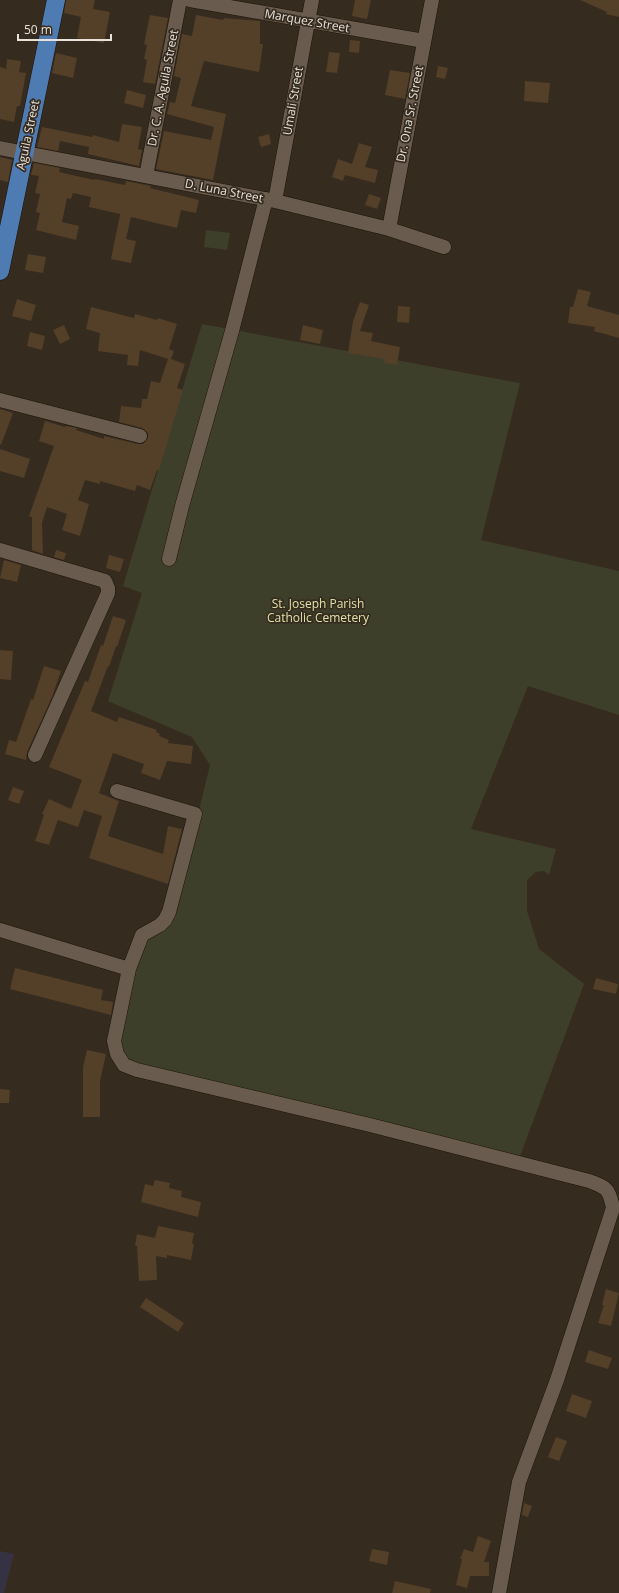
<svg xmlns="http://www.w3.org/2000/svg" width="619" height="1593" font-family="'Open Sans',sans-serif">
<style>
.commercial{fill:#353243}
.green{fill:#3e3f2a}
.building{fill:#543f28}
.lines{fill:none;stroke-linecap:round;stroke-linejoin:round}
.minor-casing{stroke:#1d1308;stroke-width:15}
.major-casing{stroke:#1d1308;stroke-width:19}
.minor{stroke:#695c4f;stroke-width:14}
.major{stroke:#4f7bb3;stroke-width:18}
.labels{text-anchor:middle;stroke-width:3.5;stroke-linejoin:round;paint-order:stroke}
.street-label{font-size:12px;fill:#e9e2da;stroke:#362b1f}
.park-label{font-size:12px;fill:#dfe2a8;stroke:#362b1f}
</style>
<rect width="100%" height="100%" fill="#362b1f"/>
<path class="commercial" d="M 0,1551 L 14,1554 L 4,1593 L 0,1593 Z"/>
<path class="green" d="M 206,230 L 230,233 L 227,250 L 204,247 Z
M 202,324 L 520,383 L 481,540 L 619,571 L 619,715 L 528,686 L 471,829 L 556,849 L 549,875 L 544,871 L 536,872 L 527,880 L 527,911 L 539,949 L 584,984 L 519,1159 L 136,1064 L 123,1054 L 118,1042 L 143,938 L 174,913 L 210,765 L 192,737 L 108,701 L 142,593 L 123,586 Z"/>
<path class="building" d="M 66,0 L 95,0 L 93,9 L 110,12 L 104,43 L 77,38 L 81,17 L 64,13 Z
M 355,0 L 371,0 L 367,19 L 352,16 Z
M 580,0 L 619,0 L 619,17 L 606,14 L 607,12 Z
M 150,15 L 168,18 L 155,84 L 143,82 L 147,60 L 144,59 L 147,45 L 144,44 Z
M 196,15 L 223,20 L 224,18 L 260,21 L 260,44 L 263,44 L 259,72 L 204,61 L 191,106 L 226,114 L 213,180 L 156,169 L 164,131 L 211,140 L 214,127 L 167,114 L 170,102 L 175,103 L 181,78 L 174,76 L 182,34 L 192,36 Z
M 350,40 L 360,41 L 359,53 L 349,52 Z
M 329,52 L 340,53 L 337,73 L 326,72 Z
M 56,53 L 77,58 L 73,78 L 52,73 Z
M 7,59 L 21,61 L 19,72 L 26,73 L 20,106 L 17,106 L 14,122 L 0,119 L 0,67 L 6,69 Z
M 438,66 L 448,68 L 445,79 L 436,77 Z
M 390,70 L 410,73 L 405,99 L 385,95 Z
M 525,81 L 550,83 L 548,103 L 524,101 Z
M 127,90 L 146,95 L 143,108 L 124,103 Z
M 122,124 L 142,127 L 138,149 L 142,150 L 139,166 L 88,154 L 89,147 L 60,141 L 58,151 L 37,147 L 42,127 L 92,137 L 93,135 L 119,142 Z
M 269,134 L 271,144 L 261,147 L 258,137 Z
M 359,143 L 372,147 L 365,167 L 378,170 L 375,183 L 345,175 L 343,181 L 332,177 L 338,159 L 352,164 Z
M 0,157 L 12,160 L 8,182 L 0,180 Z
M 34,163 L 60,168 L 59,172 L 94,180 L 95,179 L 125,185 L 126,181 L 151,186 L 150,188 L 199,200 L 196,213 L 181,210 L 177,228 L 131,217 L 126,239 L 136,241 L 131,263 L 111,259 L 120,215 L 120,214 L 89,207 L 91,197 L 73,193 L 71,199 L 67,198 L 62,222 L 79,226 L 76,240 L 36,230 L 40,213 L 36,212 L 40,194 L 35,193 L 39,176 L 31,175 Z
M 369,194 L 381,198 L 377,209 L 365,205 Z
M 28,254 L 46,257 L 43,273 L 25,270 Z
M 578,289 L 591,292 L 587,306 L 619,315 L 619,338 L 594,331 L 595,327 L 568,323 L 570,307 L 573,307 Z
M 17,299 L 36,305 L 31,321 L 12,316 Z
M 360,302 L 369,305 L 360,331 L 373,333 L 371,341 L 400,347 L 397,365 L 384,363 L 385,359 L 348,353 L 353,321 Z
M 398,306 L 410,307 L 409,323 L 397,322 Z
M 91,307 L 134,318 L 135,314 L 157,320 L 158,318 L 177,324 L 169,349 L 174,351 L 171,359 L 185,364 L 177,388 L 183,390 L 159,470 L 157,470 L 150,490 L 137,485 L 135,491 L 100,481 L 100,484 L 85,480 L 78,500 L 89,504 L 80,536 L 62,530 L 67,514 L 47,507 L 42,523 L 43,554 L 32,550 L 32,517 L 29,516 L 54,446 L 39,441 L 45,421 L 65,427 L 66,426 L 77,428 L 76,430 L 104,439 L 104,436 L 138,444 L 143,444 L 148,438 L 148,433 L 142,428 L 119,422 L 121,406 L 141,408 L 142,399 L 147,399 L 151,381 L 160,383 L 168,359 L 140,350 L 138,366 L 127,365 L 128,355 L 98,351 L 100,333 L 86,329 Z
M 64,325 L 70,339 L 60,344 L 53,330 Z
M 303,325 L 323,330 L 320,344 L 300,340 Z
M 30,332 L 45,336 L 42,350 L 27,346 Z
M 0,409 L 13,413 L 1,445 L 0,444 Z
M 0,449 L 30,459 L 24,478 L 0,471 Z
M 56,550 L 66,553 L 64,560 L 54,557 Z
M 109,555 L 124,559 L 120,572 L 106,568 Z
M 4,560 L 21,565 L 17,582 L 0,578 Z
M 113,616 L 126,620 L 117,647 L 116,646 L 109,667 L 108,666 L 91,711 L 117,722 L 119,717 L 157,730 L 156,732 L 160,734 L 159,736 L 169,740 L 168,743 L 193,746 L 191,764 L 167,761 L 160,780 L 141,773 L 144,764 L 113,753 L 99,793 L 119,801 L 108,836 L 163,854 L 168,826 L 182,829 L 168,884 L 89,858 L 102,816 L 84,810 L 78,827 L 58,820 L 49,845 L 35,841 L 44,815 L 42,814 L 49,799 L 71,809 L 82,780 L 49,767 L 85,681 L 88,682 L 101,645 L 103,646 Z
M 0,650 L 13,651 L 11,680 L 0,679 Z
M 44,666 L 61,671 L 52,697 L 27,752 L 26,760 L 5,754 L 9,740 L 16,742 L 31,699 L 33,700 Z
M 13,787 L 24,791 L 19,804 L 8,800 Z
M 15,968 L 103,990 L 101,1000 L 113,1002 L 111,1015 L 10,989 Z
M 596,978 L 618,984 L 616,994 L 593,989 Z
M 87,1050 L 106,1054 L 100,1081 L 100,1117 L 83,1117 L 83,1067 Z
M 0,1089 L 10,1090 L 9,1103 L 0,1103 Z
M 155,1180 L 170,1183 L 169,1188 L 182,1191 L 181,1197 L 201,1202 L 198,1217 L 141,1202 L 145,1184 L 153,1186 Z
M 158,1226 L 194,1233 L 192,1244 L 194,1244 L 191,1260 L 167,1255 L 167,1258 L 156,1256 L 157,1280 L 139,1281 L 137,1246 L 135,1246 L 137,1234 L 155,1238 Z
M 606,1289 L 619,1293 L 611,1326 L 598,1323 L 604,1305 L 602,1305 Z
M 146,1298 L 184,1323 L 178,1332 L 140,1307 Z
M 589,1350 L 612,1358 L 608,1369 L 585,1362 Z
M 572,1394 L 592,1401 L 586,1418 L 566,1411 Z
M 556,1437 L 567,1441 L 559,1461 L 548,1457 Z
M 524,1503 L 532,1506 L 528,1517 L 522,1515 Z
M 478,1536 L 491,1541 L 484,1562 L 489,1562 L 489,1576 L 470,1576 L 467,1588 L 456,1585 L 462,1559 L 460,1559 L 464,1549 L 473,1552 Z
M 372,1549 L 389,1552 L 387,1565 L 369,1561 Z
M 395,1581 L 431,1589 L 430,1593 L 392,1593 Z"/>
<g class="lines">
<defs>
<path id="minor" d="M 190,0 L 424,41
M 0,148 L 275,201 L 389,229 L 444,247
M 146,176 L 180,0
M 275,201 L 312,0
M 389,229 L 432,0
M 0,400 L 140,436
M 0,550 L 105,581 L 108,588 L 108,593 L 35,755
M 169,559 L 182,506 L 232,331 L 266,199
M 117,791 L 195,814 L 169,912 L 165,920 L 160,925 L 142,935 L 129,969 L 114,1041 L 117,1054 L 124,1065 L 137,1070 L 370,1125 L 589,1181 C 607,1188 609,1188 613,1208 L 557,1380 L 519,1482 L 499,1593
M 0,930 L 129,969"/>
<path id="major" d="M 0,271 L 56,0"/>
</defs>
<use href="#minor" class="minor-casing"/>
<use href="#major" class="major-casing"/>
<use href="#minor" class="minor"/>
<use href="#major" class="major"/>
</g>
<g class="labels">
<g class="street-label">
<text transform="translate(307 21) rotate(10)" y="4">Marquez Street</text>
<text transform="translate(163 88) rotate(-79)" y="4">Dr. C. A. Aguila Street</text>
<text transform="translate(293 101) rotate(-80)" y="4">Umali Street</text>
<text transform="translate(410 114) rotate(-79)" y="4">Dr. Ona Sr. Street</text>
<text transform="translate(28 135) rotate(-78)" y="4">Aguila Street</text>
<text transform="translate(224 191) rotate(11)" y="4">D. Luna Street</text>
</g>
<g class="park-label">
<text x="318" y="608">St. Joseph Parish<tspan x="318" dy="14">Catholic Cemetery</tspan></text>
</g>
</g>
<path d="M18 34v6h93v-6" fill="none" stroke="#e9e2da" stroke-width="2"/>
<text x="24" y="34" font-size="12" fill="#e9e2da" stroke="#362b1f" stroke-width="3" paint-order="stroke">50 m</text>
</svg>
